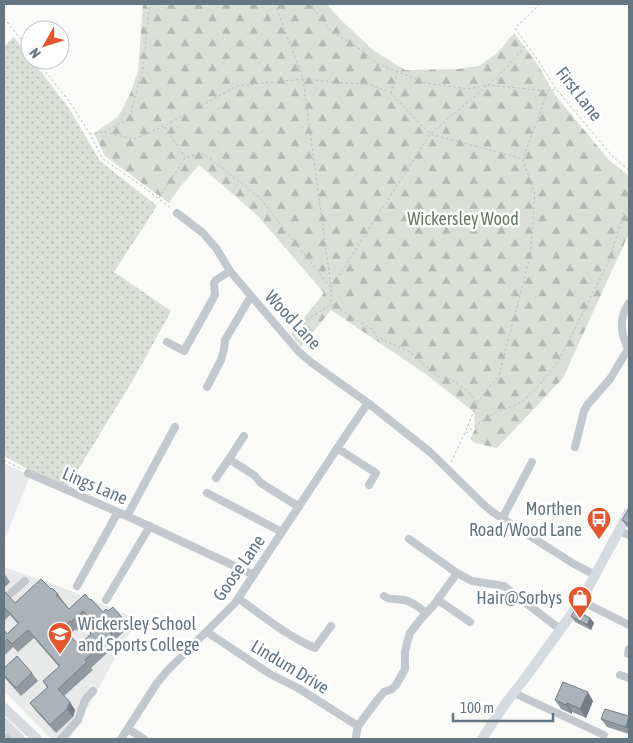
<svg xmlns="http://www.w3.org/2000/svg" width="633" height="743" font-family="'Asap Condensed',sans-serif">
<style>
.built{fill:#e8e9e9}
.grass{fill:url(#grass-dots)}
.forest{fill:url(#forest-firs)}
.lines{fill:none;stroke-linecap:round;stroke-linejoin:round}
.path{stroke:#bbbfc2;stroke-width:1;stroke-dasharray:2.5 2.5;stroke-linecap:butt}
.minor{stroke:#c3c8cc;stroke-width:8}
.major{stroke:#d6dbdf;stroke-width:10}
.wall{fill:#929a9f;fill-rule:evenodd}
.shaded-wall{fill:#777d82}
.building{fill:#aab3b9;stroke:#777d82;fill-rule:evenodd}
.labels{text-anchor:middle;stroke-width:5;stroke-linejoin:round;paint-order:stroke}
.street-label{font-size:18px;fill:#657683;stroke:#fff}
.park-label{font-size:18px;fill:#687a64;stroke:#fff}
.poi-label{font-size:18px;fill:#657683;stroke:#fff;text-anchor:end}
</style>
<defs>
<pattern id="grass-dots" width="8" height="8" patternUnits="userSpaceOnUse" patternTransform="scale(1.25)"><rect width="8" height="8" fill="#dadfd7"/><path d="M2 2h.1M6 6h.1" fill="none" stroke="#b4b9b4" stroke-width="1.8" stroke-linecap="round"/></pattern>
<pattern id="forest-firs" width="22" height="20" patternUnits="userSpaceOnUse" patternTransform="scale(1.25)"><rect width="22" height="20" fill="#dadfd7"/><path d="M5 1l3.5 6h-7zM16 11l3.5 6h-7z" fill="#b4b9b4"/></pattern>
</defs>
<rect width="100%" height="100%" fill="#fafaf8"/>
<path class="built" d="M 4,463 L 30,476 L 4,541 Z
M 4,567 L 61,587 L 137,619 L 70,739 L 51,739 L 4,691 Z"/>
<path class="grass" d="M 14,37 L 30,58 L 30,60 L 32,60 L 70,110 L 100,161 L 157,206 L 114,272 L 171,311 L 133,380 L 68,486 L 32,471 L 4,456 L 4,46 Z"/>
<path class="forest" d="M 143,4 L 327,4 L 339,18 L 373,50 L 405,70 L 458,69 L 479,66 L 497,53 L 514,33 L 538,65 L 555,95 L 609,160 L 629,176 L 629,236 L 626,240 L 563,378 L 497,448 L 475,443 L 470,439 L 475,429 L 474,412 L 427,375 L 331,310 L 301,347 L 291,334 L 324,293 L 257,215 L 199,165 L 180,187 L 169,203 L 105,156 L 94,133 L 118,117 L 130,94 L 138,71 Z"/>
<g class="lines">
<path class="path" d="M 275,4 L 303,79 L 331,287
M 312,4 L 313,8 L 331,31 L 360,49 L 378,64 L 426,83 L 468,89 L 488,85 L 548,91 L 556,89
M 540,4 L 515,28 L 539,62 L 556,89 L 614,158 L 629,170
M 4,18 L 30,51
M 36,60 L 69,101 L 90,134 L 103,159 L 142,186 L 172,209
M 391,93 L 397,73
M 165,127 L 185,157
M 104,132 L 130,118 L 137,89 L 143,70 L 149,11 L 151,4
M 90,134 L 103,132 L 134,139 L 164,126 L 237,86 L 303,79 L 371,85 L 391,93 L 430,134 L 523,159
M 159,198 L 185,158 L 203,153 L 260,198 L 331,288 L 331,304
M 331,288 L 430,134 L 488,85 L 507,67 L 526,45
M 293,335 L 310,318 L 331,304 L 373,330 L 377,337 L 410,352 L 437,376 L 450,379 L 469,392 L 476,402
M 466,433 L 489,416 L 522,402 L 542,382 L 559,360 L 610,259 L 623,214 L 629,204
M 4,460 L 21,469
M 451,462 L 465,433 L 477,403 L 499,375 L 530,257 L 535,195 L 523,159 L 548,91"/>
<path class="minor" d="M 177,213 L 203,233 L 216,248 L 230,271 L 246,290 L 299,352 L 312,363 L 368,403 L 430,452 L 484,505 L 494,513 L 574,564 L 595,575
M 167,342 L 184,351 L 215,295 L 214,283 L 216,280 L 230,271
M 628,349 C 621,333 618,319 629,303
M 207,387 L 221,360 L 224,349 L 225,340 L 251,296
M 244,436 L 229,459 L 255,476 L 261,483 L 299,507
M 575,447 L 584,411 L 588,404 L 610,379 L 628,349 L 629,349
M 337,448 L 376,473 L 369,485
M 28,473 L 127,516 L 254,575
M 216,478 L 229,459
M 207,493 L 282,532
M 127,516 L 175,427
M 502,519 L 532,462
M 619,531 L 629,535
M 409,539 L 457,573 L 472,581 L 504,586 L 561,630
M 77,586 L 118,512
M 384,596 C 390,601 396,598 404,600 C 412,601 420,608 426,613
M 238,598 C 263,616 287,636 315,648 L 331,626
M 4,599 L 25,581
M 106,600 L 150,526
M 438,600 L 470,622
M 581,601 L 629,625
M 207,632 L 270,674 L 298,688 L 358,726
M 628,654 L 629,649
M 620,675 L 629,678
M 514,693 L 604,735
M 128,729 L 144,739
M 356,736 L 358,726 L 378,699 L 384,692 L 392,689 L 396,685 L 400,678 L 405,669 L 405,652 L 407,643 L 410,633 L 420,620 L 433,606 L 457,573
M 4,737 L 12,738 L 16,739
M 61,739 L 78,720 L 85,700 L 93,691
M 121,739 L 157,683 L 167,671 L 235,603 L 350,429 L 368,403"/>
<path class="major" d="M 4,708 L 37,739
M 4,723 L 20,739
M 482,739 L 505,704 L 526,677 L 581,601 L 629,512"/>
</g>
<path class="wall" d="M 629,510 L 629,529 L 622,520 Z
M 4,573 L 10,582 L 4,588 Z
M 4,593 L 15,603 L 58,594 L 69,609 L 90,600 L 103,612 L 108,611 L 123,619 L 129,627 L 116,639 L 118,643 L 91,668 L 93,670 L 64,696 L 75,710 L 73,717 L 56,733 L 36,711 L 30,703 L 47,688 L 43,681 L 59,667 L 34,638 L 18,652 L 13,647 L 4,656 L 4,630 L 7,634 L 18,624 L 10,615 L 4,621 ZM 89,620 L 97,628 L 91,634 L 79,645 L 69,635 L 76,629 L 77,631 Z
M 571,616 L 590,618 L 594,623 L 591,630 L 575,622 Z
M 4,668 L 32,673 L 38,681 L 21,696 L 4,677 Z
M 555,700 L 593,701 L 586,718 L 572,712 L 572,714 L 561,709 Z
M 629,716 L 629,734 L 607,727 L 601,719 Z"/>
<path class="shaded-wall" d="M 590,618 L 594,623 L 591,630 L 587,625 Z
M 588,692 L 593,701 L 586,718 L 580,709 Z
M 70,702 L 75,710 L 73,717 L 67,709 Z
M 567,703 L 572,712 L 572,714 L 566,705 Z
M 629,716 L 629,731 L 626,727 Z"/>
<path class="building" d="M 628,510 L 629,510 L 629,525 L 622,520 Z
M 41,579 L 51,589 L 52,588 L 58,594 L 56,595 L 69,609 L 85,594 L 90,600 L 91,599 L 103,612 L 106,609 L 108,611 L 113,607 L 123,619 L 109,631 L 112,634 L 85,660 L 87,662 L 58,689 L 70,702 L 67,709 L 50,725 L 30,703 L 48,687 L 43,681 L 60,666 L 28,630 L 12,644 L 7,639 L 4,642 L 4,630 L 7,634 L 19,623 L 4,607 L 4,593 L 5,592 L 15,603 ZM 83,611 L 98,627 L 90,633 L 91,634 L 79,645 L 63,628 L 70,621 L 71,622 Z
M 575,610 L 590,618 L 587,625 L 571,616 Z
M 17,656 L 32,673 L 16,688 L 4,675 L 4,668 Z
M 563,682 L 588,692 L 580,709 L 567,703 L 566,705 L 555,700 Z
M 605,709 L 629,716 L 626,727 L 601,719 Z"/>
<defs>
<symbol id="bus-pin" viewBox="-11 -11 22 30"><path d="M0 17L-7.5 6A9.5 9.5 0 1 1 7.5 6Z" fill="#e4572e" stroke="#fff"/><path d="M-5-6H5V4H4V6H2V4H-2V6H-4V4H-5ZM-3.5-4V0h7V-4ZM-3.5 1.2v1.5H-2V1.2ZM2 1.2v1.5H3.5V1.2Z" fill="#fff"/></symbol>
<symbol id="shop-pin" viewBox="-11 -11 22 30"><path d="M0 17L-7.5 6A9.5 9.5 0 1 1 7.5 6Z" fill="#e4572e" stroke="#fff"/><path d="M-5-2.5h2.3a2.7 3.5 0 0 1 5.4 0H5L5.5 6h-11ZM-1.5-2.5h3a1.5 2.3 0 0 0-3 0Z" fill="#fff"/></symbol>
<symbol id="school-pin" viewBox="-11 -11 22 30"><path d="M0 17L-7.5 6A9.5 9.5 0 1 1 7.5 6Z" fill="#e4572e" stroke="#fff"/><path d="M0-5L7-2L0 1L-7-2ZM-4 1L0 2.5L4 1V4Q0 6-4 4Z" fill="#fff"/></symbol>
</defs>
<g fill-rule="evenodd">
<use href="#bus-pin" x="585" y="505" width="28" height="38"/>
<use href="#shop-pin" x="566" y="584" width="28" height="38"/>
<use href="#school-pin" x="46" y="620" width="28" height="38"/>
</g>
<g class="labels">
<g class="street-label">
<text transform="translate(579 94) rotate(52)" y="6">First Lane</text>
<text transform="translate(293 320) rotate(47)" y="6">Wood Lane</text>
<text transform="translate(95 486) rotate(23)" y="6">Lings Lane</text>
<text transform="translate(239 568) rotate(-55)" y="6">Goose Lane</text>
<text transform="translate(290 667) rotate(31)" y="6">Lindum Drive</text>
</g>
<g class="park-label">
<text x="463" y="225">Wickersley Wood</text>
</g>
<g class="poi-label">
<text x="582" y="515">Morthen<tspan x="582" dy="21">Road/Wood Lane</tspan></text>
<text x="562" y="604">Hair@Sorbys</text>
<text x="78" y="630" text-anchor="start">Wickersley School<tspan x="78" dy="21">and Sports College</tspan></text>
</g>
</g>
<rect width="633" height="743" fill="none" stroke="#657683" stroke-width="10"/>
<g transform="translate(45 45) rotate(231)"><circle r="24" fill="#ffffff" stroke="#c1c8cd"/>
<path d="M0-4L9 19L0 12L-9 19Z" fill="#e4572e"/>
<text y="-8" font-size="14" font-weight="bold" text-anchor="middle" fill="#657683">N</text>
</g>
<path d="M453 713v8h100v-8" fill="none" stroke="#657683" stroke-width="2.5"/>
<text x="460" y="713" font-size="15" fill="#657683" stroke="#ffffff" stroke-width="4" paint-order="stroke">100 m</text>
</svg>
